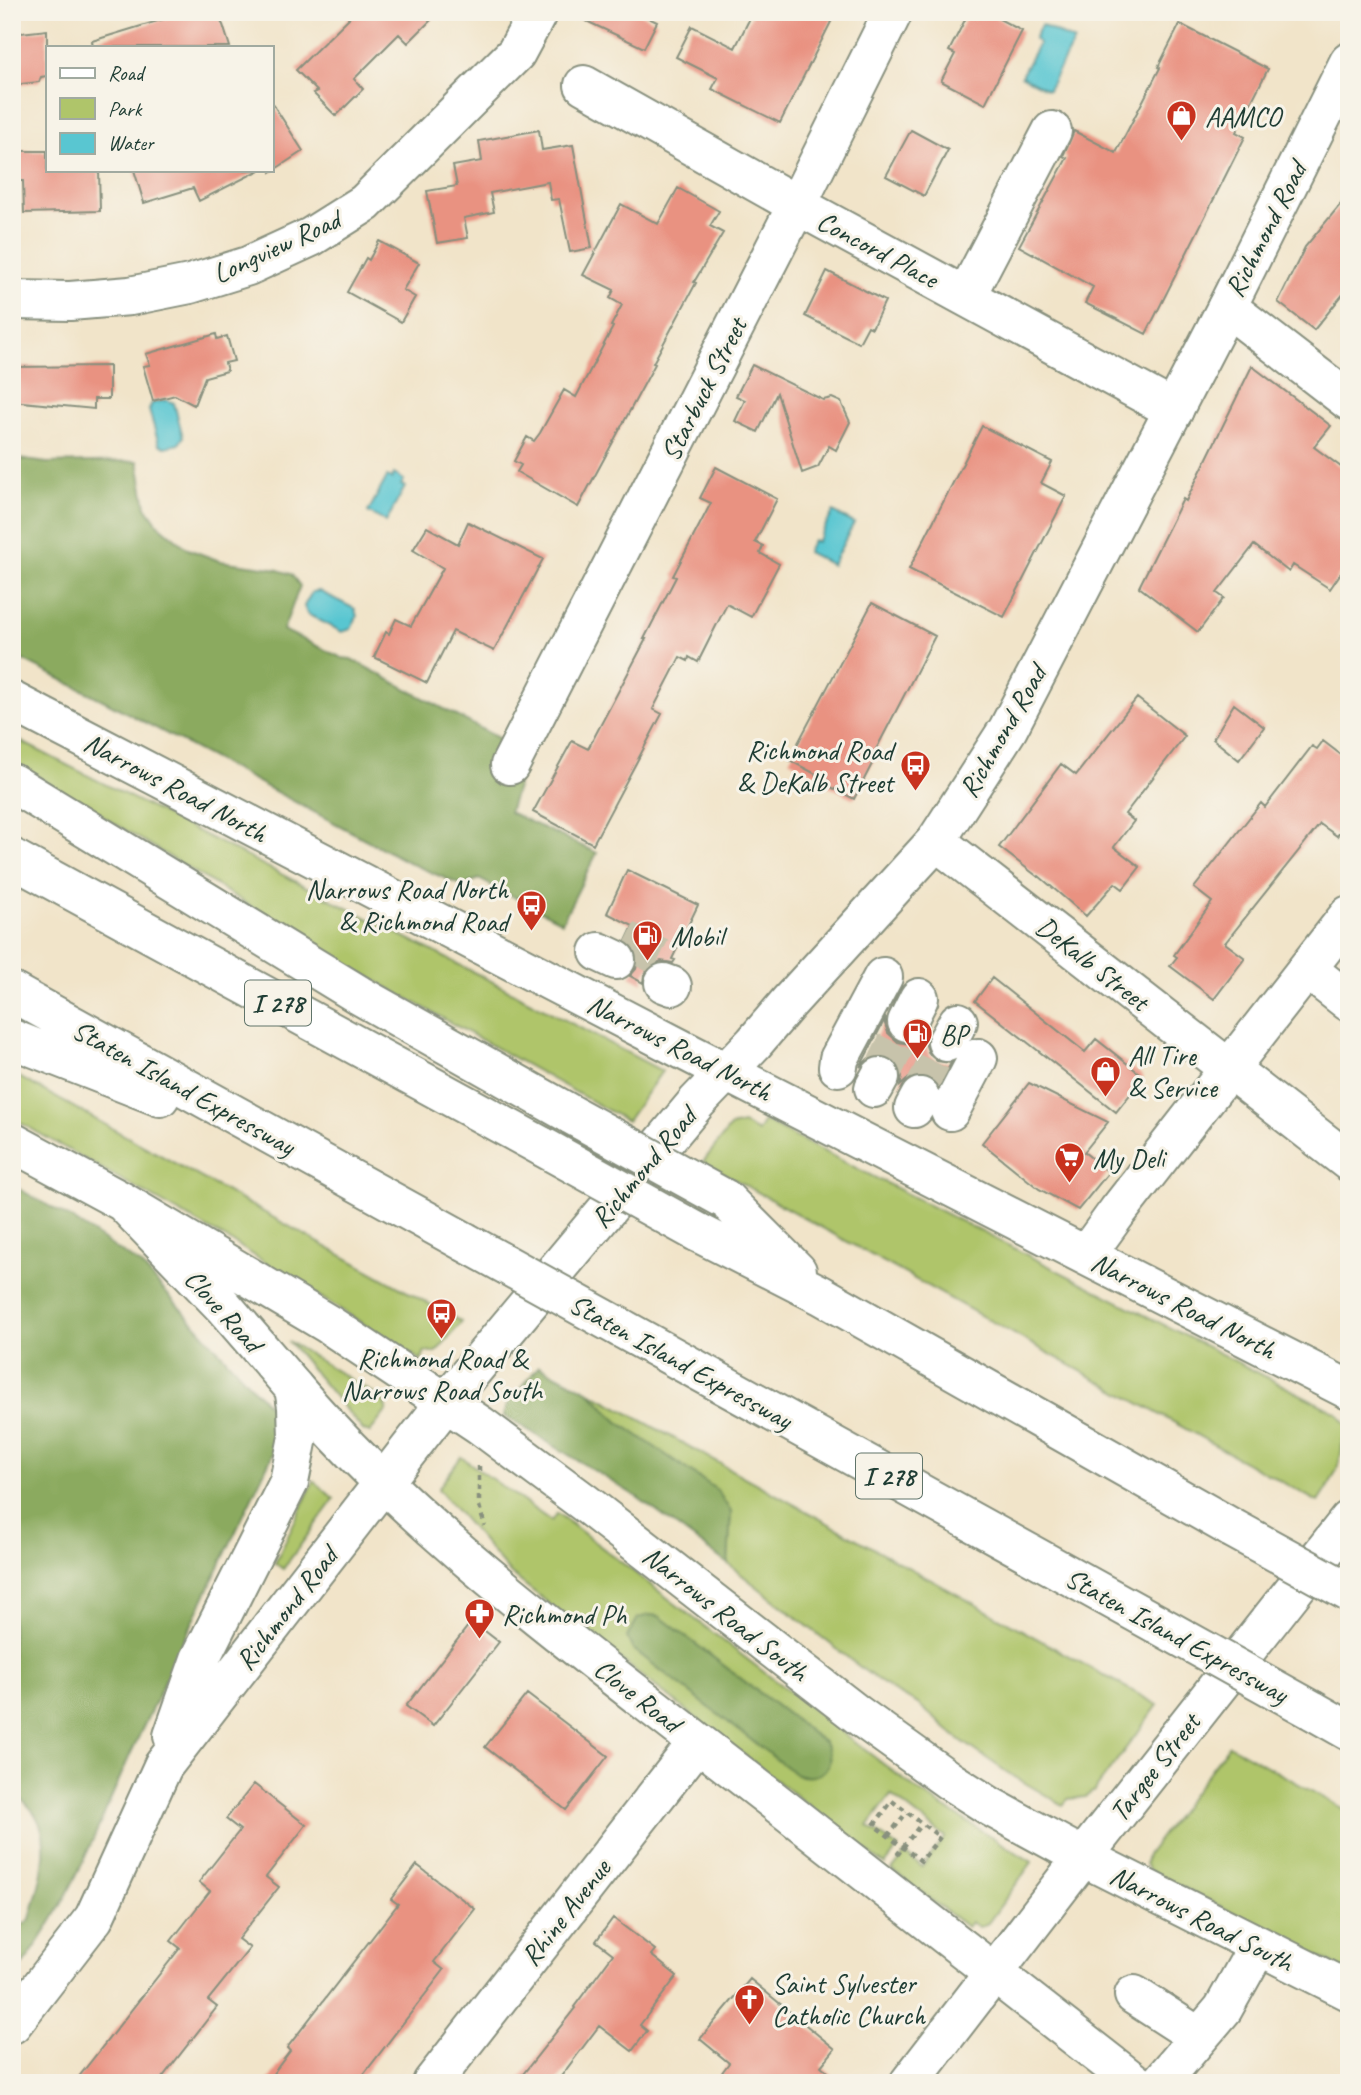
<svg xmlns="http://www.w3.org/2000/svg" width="1361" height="2095" font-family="Caveat,sans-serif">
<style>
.green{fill:#afc56a;stroke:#67814f;stroke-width:2}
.forest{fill:#8baa5e;stroke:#557449;stroke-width:2}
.water{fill:#59c6d1;stroke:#3c8282;stroke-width:2}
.building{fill:#e99281}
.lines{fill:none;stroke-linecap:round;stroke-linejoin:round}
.minor-tunnel{stroke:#c7c3ab;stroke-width:38;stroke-dasharray:38 19;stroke-linecap:butt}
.minor-casing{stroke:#88907e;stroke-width:42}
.major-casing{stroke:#88907e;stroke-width:42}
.highway-casing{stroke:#88907e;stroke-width:42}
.path{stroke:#88907e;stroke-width:4.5;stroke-dasharray:5 5;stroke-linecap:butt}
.minor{stroke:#fff;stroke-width:38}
.major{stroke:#fff;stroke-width:38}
.highway{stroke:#fff;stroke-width:38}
.highway-bridge-casing{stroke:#88907e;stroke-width:42;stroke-linecap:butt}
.highway-bridge{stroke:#fff;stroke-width:38}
.labels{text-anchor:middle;stroke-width:6;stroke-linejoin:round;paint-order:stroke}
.shield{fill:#f7f3e8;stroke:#60746a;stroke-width:2}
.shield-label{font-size:26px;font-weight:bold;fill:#1f3d34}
.poi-label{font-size:28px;fill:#1f3d34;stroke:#f7f3e8;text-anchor:start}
.street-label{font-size:28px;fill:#1f3d34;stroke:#f7f3e8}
</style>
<rect width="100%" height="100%" fill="#f7f3e8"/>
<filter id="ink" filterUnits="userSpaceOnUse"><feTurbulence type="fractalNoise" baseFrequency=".0143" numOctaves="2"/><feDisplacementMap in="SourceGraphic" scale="14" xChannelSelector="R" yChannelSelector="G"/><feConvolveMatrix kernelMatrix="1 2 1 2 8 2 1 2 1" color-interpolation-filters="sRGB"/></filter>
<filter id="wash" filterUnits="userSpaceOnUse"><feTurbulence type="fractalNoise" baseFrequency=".00686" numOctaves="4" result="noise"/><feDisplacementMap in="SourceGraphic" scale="28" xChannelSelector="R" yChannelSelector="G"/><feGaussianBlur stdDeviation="1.57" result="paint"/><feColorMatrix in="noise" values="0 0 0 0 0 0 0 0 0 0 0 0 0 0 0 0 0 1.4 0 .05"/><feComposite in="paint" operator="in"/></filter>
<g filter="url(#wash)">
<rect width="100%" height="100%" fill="#f1e4c9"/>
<path class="green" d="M 12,737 L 493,982 L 662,1071 L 627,1121 L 344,963 L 12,761 Z
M 12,1073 L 462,1322 L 437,1351 L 433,1353 L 425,1352 L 421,1360 L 239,1246 L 12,1118 Z
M 764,1121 L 1337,1413 L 1348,1427 L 1349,1437 L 1342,1440 C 1343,1465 1331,1482 1318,1502 L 703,1162 L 730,1127 L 743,1124 L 758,1132 Z
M 288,1341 L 382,1399 L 387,1410 L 370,1432 L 363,1430 Z
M 590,1392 L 1158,1705 L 1094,1791 L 1085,1797 L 1068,1799 L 1063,1805 L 1008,1773 L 956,1737 L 918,1704 L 892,1690 L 865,1671 L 728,1564 L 731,1512 L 648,1443 L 617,1421 Z
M 461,1457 L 551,1521 L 557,1513 L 921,1793 L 1032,1862 L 988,1923 L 979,1927 L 971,1922 L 967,1927 L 892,1870 L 905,1854 L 922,1867 L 945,1837 L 891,1795 L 868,1826 L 898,1848 L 885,1865 L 511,1574 L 438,1489 Z
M 314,1481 L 334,1499 L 283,1569 L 275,1563 Z
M 1229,1745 L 1349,1812 L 1349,1972 L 1149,1870 L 1145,1864 L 1147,1855 Z"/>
<path class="forest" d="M 12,458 L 47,463 L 138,461 L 146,507 L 158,524 L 188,549 L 220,561 L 272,568 L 291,574 L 300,586 L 283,630 L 342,658 L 351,659 L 500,739 L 488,765 L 519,781 L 509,812 L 597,853 L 562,922 L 479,879 L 463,886 L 412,864 L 101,699 L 12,655 Z
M 12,1185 L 70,1218 L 141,1265 L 279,1417 L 282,1424 L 277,1445 C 228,1548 179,1650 131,1753 C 96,1830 67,1913 12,1978 L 12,1925 L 24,1924 L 30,1919 C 42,1874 62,1822 12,1793 Z
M 539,1366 L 590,1392 L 617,1421 L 717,1490 L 731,1512 L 728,1564 L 637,1497 L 504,1415 L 507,1405 Z
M 650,1615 L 659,1616 L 825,1743 C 839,1767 818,1784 794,1773 L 632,1648 L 627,1637 L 638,1618 Z"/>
<path class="water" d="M 1041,25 L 1074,41 L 1048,90 L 1021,76 L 1039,43 L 1034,39 Z
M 166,400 L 174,403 L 183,437 L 179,444 L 165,447 L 159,444 L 149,410 L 152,403 Z
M 394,474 L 404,480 L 401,485 L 405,487 L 386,522 L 368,512 L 387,477 L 392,479 Z
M 833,512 L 854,523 L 832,565 L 807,552 L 813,540 L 817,542 Z
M 319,591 L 355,609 L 357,617 L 351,629 L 342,632 L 307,614 L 304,606 L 312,592 Z"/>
<g id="blocks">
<path class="building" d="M 187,12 L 215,12 L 223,25 L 230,47 L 93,47 L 92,41 Z
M 355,12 L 439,12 L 408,43 L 399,34 L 354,79 L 363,89 L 336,116 L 313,93 L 317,91 L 296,70 Z
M 567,12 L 636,12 L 657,22 L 644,48 Z
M 753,12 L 836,12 L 780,123 L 712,89 L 718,78 L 676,57 L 692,26 L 735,48 Z
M 969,12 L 986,12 L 1022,31 L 985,104 L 941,81 L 955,54 L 949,51 Z
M 1180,24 L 1268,69 L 1236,132 L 1245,137 L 1146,334 L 1085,303 L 1093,287 L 1019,246 L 1067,158 L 1063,156 L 1074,131 L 1116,153 L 1160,68 L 1158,67 Z
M 47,30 L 47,76 L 41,77 L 39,82 L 12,85 L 12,34 Z
M 271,101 L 303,151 L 271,172 Z
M 539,130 L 542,150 L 573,145 L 592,248 L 570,252 L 559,199 L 551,200 L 548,182 L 490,193 L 494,212 L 464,218 L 468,238 L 437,243 L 427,191 L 457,186 L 453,166 L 482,161 L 479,141 Z
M 911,130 L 948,150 L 924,196 L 886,176 Z
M 18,151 L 47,151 L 47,170 L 99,170 L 100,211 L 24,213 L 23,181 L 19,181 Z
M 134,170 L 260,170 L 199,201 L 193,188 L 144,203 Z
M 678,188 L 719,211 L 710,226 L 723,233 L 694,282 L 696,283 L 653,363 L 655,364 L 578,507 L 517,472 L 521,465 L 514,461 L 527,437 L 534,441 L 540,433 L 564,390 L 576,397 L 613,327 L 611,326 L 622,305 L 610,298 L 614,290 L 583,275 L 621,204 L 658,224 Z
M 1349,194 L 1349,287 L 1314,330 L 1278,302 L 1305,247 Z
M 379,241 L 419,263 L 403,290 L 415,297 L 401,322 L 347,292 L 366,258 L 369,260 Z
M 827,271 L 885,301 L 872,328 L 868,326 L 859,343 L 805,316 Z
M 216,334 L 217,339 L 227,336 L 234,361 L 225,363 L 227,371 L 205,377 L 194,405 L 175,395 L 153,401 L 143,366 L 150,365 L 146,354 Z
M 752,365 L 823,400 L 832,398 L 841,402 L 850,422 L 836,450 L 829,446 L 818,467 L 802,473 L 777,393 L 758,432 L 735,421 L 745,400 L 736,396 Z
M 109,366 L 109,399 L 94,399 L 94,409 L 12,401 L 12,367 Z
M 1252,366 L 1331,426 L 1314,447 L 1349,473 L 1349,561 L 1330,589 L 1293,565 L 1289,572 L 1254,545 L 1217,593 L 1224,598 L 1198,632 L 1139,587 L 1183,499 L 1186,501 Z
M 982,426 L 1052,462 L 1041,483 L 1066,496 L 1004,617 L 909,569 Z
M 716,467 L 777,499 L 755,542 L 763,546 L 760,553 L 779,564 L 751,617 L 727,604 L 698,662 L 689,657 L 688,661 L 680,657 L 653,709 L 662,714 L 593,844 L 533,812 L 572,741 L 588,749 L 646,639 L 644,639 L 676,577 L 673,576 L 711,503 L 700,498 Z
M 468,522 L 543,559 L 494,651 L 453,631 L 427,683 L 374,657 L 386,632 L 389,634 L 396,619 L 411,626 L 443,568 L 413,550 L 427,527 L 458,544 Z
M 872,603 L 935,636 L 871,759 L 874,760 L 854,799 L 827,785 L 829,781 L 789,760 Z
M 1137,698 L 1185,736 L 1125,814 L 1134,821 L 1114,847 L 1140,867 L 1123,889 L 1115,883 L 1086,916 L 1039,876 L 1038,877 L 999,847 L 1061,764 L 1076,775 Z
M 1234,704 L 1264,727 L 1239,760 L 1213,739 Z
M 1323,741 L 1349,761 L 1349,820 L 1337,836 L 1320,824 L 1225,943 L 1245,958 L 1214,999 L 1170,966 L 1177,957 L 1174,955 L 1212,902 L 1194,888 L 1261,803 L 1265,807 L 1312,746 L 1317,749 Z
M 627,870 L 698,905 L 672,959 L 675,960 L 673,963 L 661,961 L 651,966 L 644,975 L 643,983 L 630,976 L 636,969 L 638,959 L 634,948 L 626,941 L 633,926 L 607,913 Z
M 992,978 L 1085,1052 L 1096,1039 L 1144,1077 L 1116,1112 L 975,1001 Z
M 886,1017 L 885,1024 L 888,1033 L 898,1042 L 909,1044 L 918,1041 L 928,1032 L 925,1043 L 929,1054 L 937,1061 L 951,1063 L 939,1086 L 931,1078 L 920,1075 L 909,1078 L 900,1086 L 902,1076 L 898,1065 L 890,1058 L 880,1055 L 869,1058 L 860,1067 Z
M 1029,1083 L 1108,1122 L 1084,1152 L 1109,1172 L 1078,1210 L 1039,1189 L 982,1143 Z
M 472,1621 L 499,1642 L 433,1726 L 406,1706 Z
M 527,1694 L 608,1756 L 566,1810 L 485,1747 Z
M 254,1784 L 306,1825 L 266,1877 L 279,1887 L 238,1939 L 250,1948 L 208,2000 L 217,2007 L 158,2083 L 74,2083 L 180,1948 L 171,1941 L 210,1891 L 199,1882 L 240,1830 L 226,1819 Z
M 417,1865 L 475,1909 L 434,1962 L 444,1970 L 357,2083 L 266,2083 L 290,2051 L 287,2048 L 398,1904 L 391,1899 Z
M 613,1918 L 655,1950 L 651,1955 L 677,1976 L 640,2025 L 647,2031 L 632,2051 L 599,2026 L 556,2083 L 516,2083 L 575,2008 L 574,2007 L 613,1954 L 596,1941 Z
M 750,1979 L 835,2049 L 821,2066 L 841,2083 L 714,2083 L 729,2063 L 700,2039 Z"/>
</g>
</g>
<g filter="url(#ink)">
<use href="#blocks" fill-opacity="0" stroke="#88907e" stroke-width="2"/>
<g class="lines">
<path class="minor-tunnel" d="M 626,940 L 673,963
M 880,1077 L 907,1022
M 920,1097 L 947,1042"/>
<defs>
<path id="minor" d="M 584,85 L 797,205 L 1174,410
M 966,296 L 1052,131
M 12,300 L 70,301 L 130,296 L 190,284 L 248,266 L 311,237 L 365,203 L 516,53 L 538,12
M 1227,307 L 1349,401
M 510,765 L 797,205 L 893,12
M 936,841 L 1349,1162
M 599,952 L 616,960
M 1307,969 L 1349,1002
M 664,983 L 672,986
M 907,1022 L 919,998
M 947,1042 L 958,1022
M 838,1067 L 839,1059 L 883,977
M 874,1088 L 880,1077
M 914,1108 L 920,1097
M 950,1111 L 978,1058
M 1086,1255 L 1118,1211 L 1349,915
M 294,1388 C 410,1524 557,1632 698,1742 C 844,1855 989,1969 1135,2083
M 1134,1995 L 1199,2037
M 432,2083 L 698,1742
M 1160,2083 L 1223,2009 L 1258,1946"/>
<path id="major" d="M 12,701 L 685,1051 L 1349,1390
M 12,1142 L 123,1202 L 224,1307 L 294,1388 L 297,1407 L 298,1437 L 289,1482 L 200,1659 L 173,1736
M 123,1202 L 328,1324 L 480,1425 L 585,1503 L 858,1715 L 950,1781 L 991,1807 L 1083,1857 L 1349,1991
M 12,2024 L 94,1918 L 163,1766 L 446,1402 L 697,1102 L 754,1043 L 789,1002 L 936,841 L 1008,729 L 1227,307 L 1349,62
M 909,2083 L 1083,1857 L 1349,1520"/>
<path id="highway" d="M 12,783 L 359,995 L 572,1115
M 12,858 L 543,1147
M 12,992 L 465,1242
M 12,1039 L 160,1097
M 725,1199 L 797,1271
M 697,1232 L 821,1295 L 1232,1528
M 621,1328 L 1157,1624
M 1312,1710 L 1349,1731"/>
</defs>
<use href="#minor" class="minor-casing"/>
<use href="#major" class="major-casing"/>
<use href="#highway" class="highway-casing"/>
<path class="path" d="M 479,1466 L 479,1506 L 485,1526
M 892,1801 L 940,1837 L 921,1861 L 874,1825 Z
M 888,1836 L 907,1812
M 897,1855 L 921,1824"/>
<use href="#minor" class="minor"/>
<use href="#major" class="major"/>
<use href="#highway" class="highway"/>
<defs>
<path id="highway-bridge" d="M 572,1115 L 725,1199
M 543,1147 L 697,1232
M 465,1242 L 621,1328
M 1232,1528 L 1349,1592
M 1157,1624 L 1312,1710"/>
</defs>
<use href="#highway-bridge" class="highway-bridge-casing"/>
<use href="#highway-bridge" class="highway-bridge"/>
</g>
</g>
<defs>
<symbol id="shop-pin" viewBox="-11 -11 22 30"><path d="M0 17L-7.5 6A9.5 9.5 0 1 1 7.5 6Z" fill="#c8321e" stroke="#f7f3e8"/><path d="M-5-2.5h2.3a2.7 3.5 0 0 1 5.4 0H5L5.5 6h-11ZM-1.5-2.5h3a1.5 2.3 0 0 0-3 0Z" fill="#fff"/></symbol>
<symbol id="bus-pin" viewBox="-11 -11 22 30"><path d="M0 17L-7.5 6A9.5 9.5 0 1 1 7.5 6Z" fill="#c8321e" stroke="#f7f3e8"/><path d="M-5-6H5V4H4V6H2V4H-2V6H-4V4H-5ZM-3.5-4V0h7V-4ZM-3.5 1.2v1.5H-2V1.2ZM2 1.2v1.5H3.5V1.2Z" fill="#fff"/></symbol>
<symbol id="fuel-pin" viewBox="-11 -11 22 30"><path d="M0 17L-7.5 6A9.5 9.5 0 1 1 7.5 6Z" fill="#c8321e" stroke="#f7f3e8"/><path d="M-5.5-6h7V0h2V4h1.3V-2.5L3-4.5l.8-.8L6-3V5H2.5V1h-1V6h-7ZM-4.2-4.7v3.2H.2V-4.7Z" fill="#fff"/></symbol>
<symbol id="supermarket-pin" viewBox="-11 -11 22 30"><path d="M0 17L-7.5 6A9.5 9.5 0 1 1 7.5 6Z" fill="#c8321e" stroke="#f7f3e8"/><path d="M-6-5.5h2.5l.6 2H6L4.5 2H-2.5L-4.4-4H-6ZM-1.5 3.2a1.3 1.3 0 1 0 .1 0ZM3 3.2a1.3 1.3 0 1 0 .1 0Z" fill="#fff"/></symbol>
<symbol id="pharmacy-pin" viewBox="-11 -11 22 30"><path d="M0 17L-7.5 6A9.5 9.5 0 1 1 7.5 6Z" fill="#c8321e" stroke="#f7f3e8"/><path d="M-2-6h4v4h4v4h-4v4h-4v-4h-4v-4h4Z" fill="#fff"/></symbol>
<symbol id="church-pin" viewBox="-11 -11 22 30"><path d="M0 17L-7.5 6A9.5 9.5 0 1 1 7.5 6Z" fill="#c8321e" stroke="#f7f3e8"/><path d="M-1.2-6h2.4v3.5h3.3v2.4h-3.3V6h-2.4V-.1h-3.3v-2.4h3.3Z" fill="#fff"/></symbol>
</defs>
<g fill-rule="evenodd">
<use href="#shop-pin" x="1164" y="98" width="35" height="47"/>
<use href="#bus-pin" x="898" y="748" width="35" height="47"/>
<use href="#bus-pin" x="514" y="888" width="35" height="47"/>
<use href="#fuel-pin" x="630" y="918" width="35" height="47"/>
<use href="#fuel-pin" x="900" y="1016" width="35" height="47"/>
<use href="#shop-pin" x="1088" y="1054" width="35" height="47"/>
<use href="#supermarket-pin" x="1052" y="1140" width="35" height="47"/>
<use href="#bus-pin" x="424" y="1296" width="35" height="47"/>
<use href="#pharmacy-pin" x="462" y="1596" width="35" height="47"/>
<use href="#church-pin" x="732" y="1982" width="35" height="47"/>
</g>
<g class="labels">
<g class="shield">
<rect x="245" y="980.5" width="66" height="45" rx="5"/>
<rect x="856" y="1453.5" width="66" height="45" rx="5"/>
</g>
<g class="shield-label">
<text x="278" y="1012">I 278</text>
<text x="889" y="1485">I 278</text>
</g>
<g class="poi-label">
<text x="1205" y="126">AAMCO</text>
<text x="893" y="760" text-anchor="end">Richmond Road<tspan x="893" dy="32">&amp; DeKalb Street</tspan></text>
<text x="508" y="899" text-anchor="end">Narrows Road North<tspan x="508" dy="32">&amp; Richmond Road</tspan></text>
<text x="671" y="946">Mobil</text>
<text x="940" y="1044">BP</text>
<text x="1128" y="1065">All Tire<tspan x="1128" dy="32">&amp; Service</tspan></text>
<text x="1093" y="1168">My Deli</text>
<text x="442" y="1368" text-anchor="middle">Richmond Road &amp;<tspan x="442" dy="32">Narrows Road South</tspan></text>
<text x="502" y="1624">Richmond Ph</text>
<text x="772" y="1993">Saint Sylvester<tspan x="772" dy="32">Catholic Church</tspan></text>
</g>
<g class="street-label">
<text transform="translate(1265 229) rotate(-63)" y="10">Richmond Road</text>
<text transform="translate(276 246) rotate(-25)" y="10">Longview Road</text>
<text transform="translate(878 249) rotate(28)" y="10">Concord Place</text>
<text transform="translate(703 389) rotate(-63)" y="10">Starbuck Street</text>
<text transform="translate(1002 731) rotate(-60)" y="10">Richmond Road</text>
<text transform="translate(176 787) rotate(28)" y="10">Narrows Road North</text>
<text transform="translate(1093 963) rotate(38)" y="10">DeKalb Street</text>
<text transform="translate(680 1047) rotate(27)" y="10">Narrows Road North</text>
<text transform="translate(184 1087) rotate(29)" y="10">Staten Island Expressway</text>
<text transform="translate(643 1167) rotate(-50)" y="10">Richmond Road</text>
<text transform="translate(1184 1305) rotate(27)" y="10">Narrows Road North</text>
<text transform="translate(224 1310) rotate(48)" y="10">Clove Road</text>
<text transform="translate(681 1361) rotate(29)" y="10">Staten Island Expressway</text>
<text transform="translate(286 1608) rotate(-52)" y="10">Richmond Road</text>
<text transform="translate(726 1613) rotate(38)" y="10">Narrows Road South</text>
<text transform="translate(1177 1635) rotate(29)" y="10">Staten Island Expressway</text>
<text transform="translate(638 1695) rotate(38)" y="10">Clove Road</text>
<text transform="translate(1154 1767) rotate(-52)" y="10">Targee Street</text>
<text transform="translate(565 1912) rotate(-52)" y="10">Rhine Avenue</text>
<text transform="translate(1202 1918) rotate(27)" y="10">Narrows Road South</text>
</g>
</g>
<rect width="1361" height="2095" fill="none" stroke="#f7f3e8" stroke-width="42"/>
<rect x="46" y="46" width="228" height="126" fill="#f7f3e8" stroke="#a1aaa0" stroke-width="2"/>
<rect x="60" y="68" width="35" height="10" fill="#ffffff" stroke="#a1aaa0" stroke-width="2"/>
<text x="108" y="80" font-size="21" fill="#1f3d34">Road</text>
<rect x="60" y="98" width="35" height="21" fill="#afc56a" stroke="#a1aaa0" stroke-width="2"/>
<text x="108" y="116" font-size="21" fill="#1f3d34">Park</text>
<rect x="60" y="133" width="35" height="21" fill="#59c6d1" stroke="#a1aaa0" stroke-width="2"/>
<text x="108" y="150" font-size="21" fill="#1f3d34">Water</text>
</svg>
